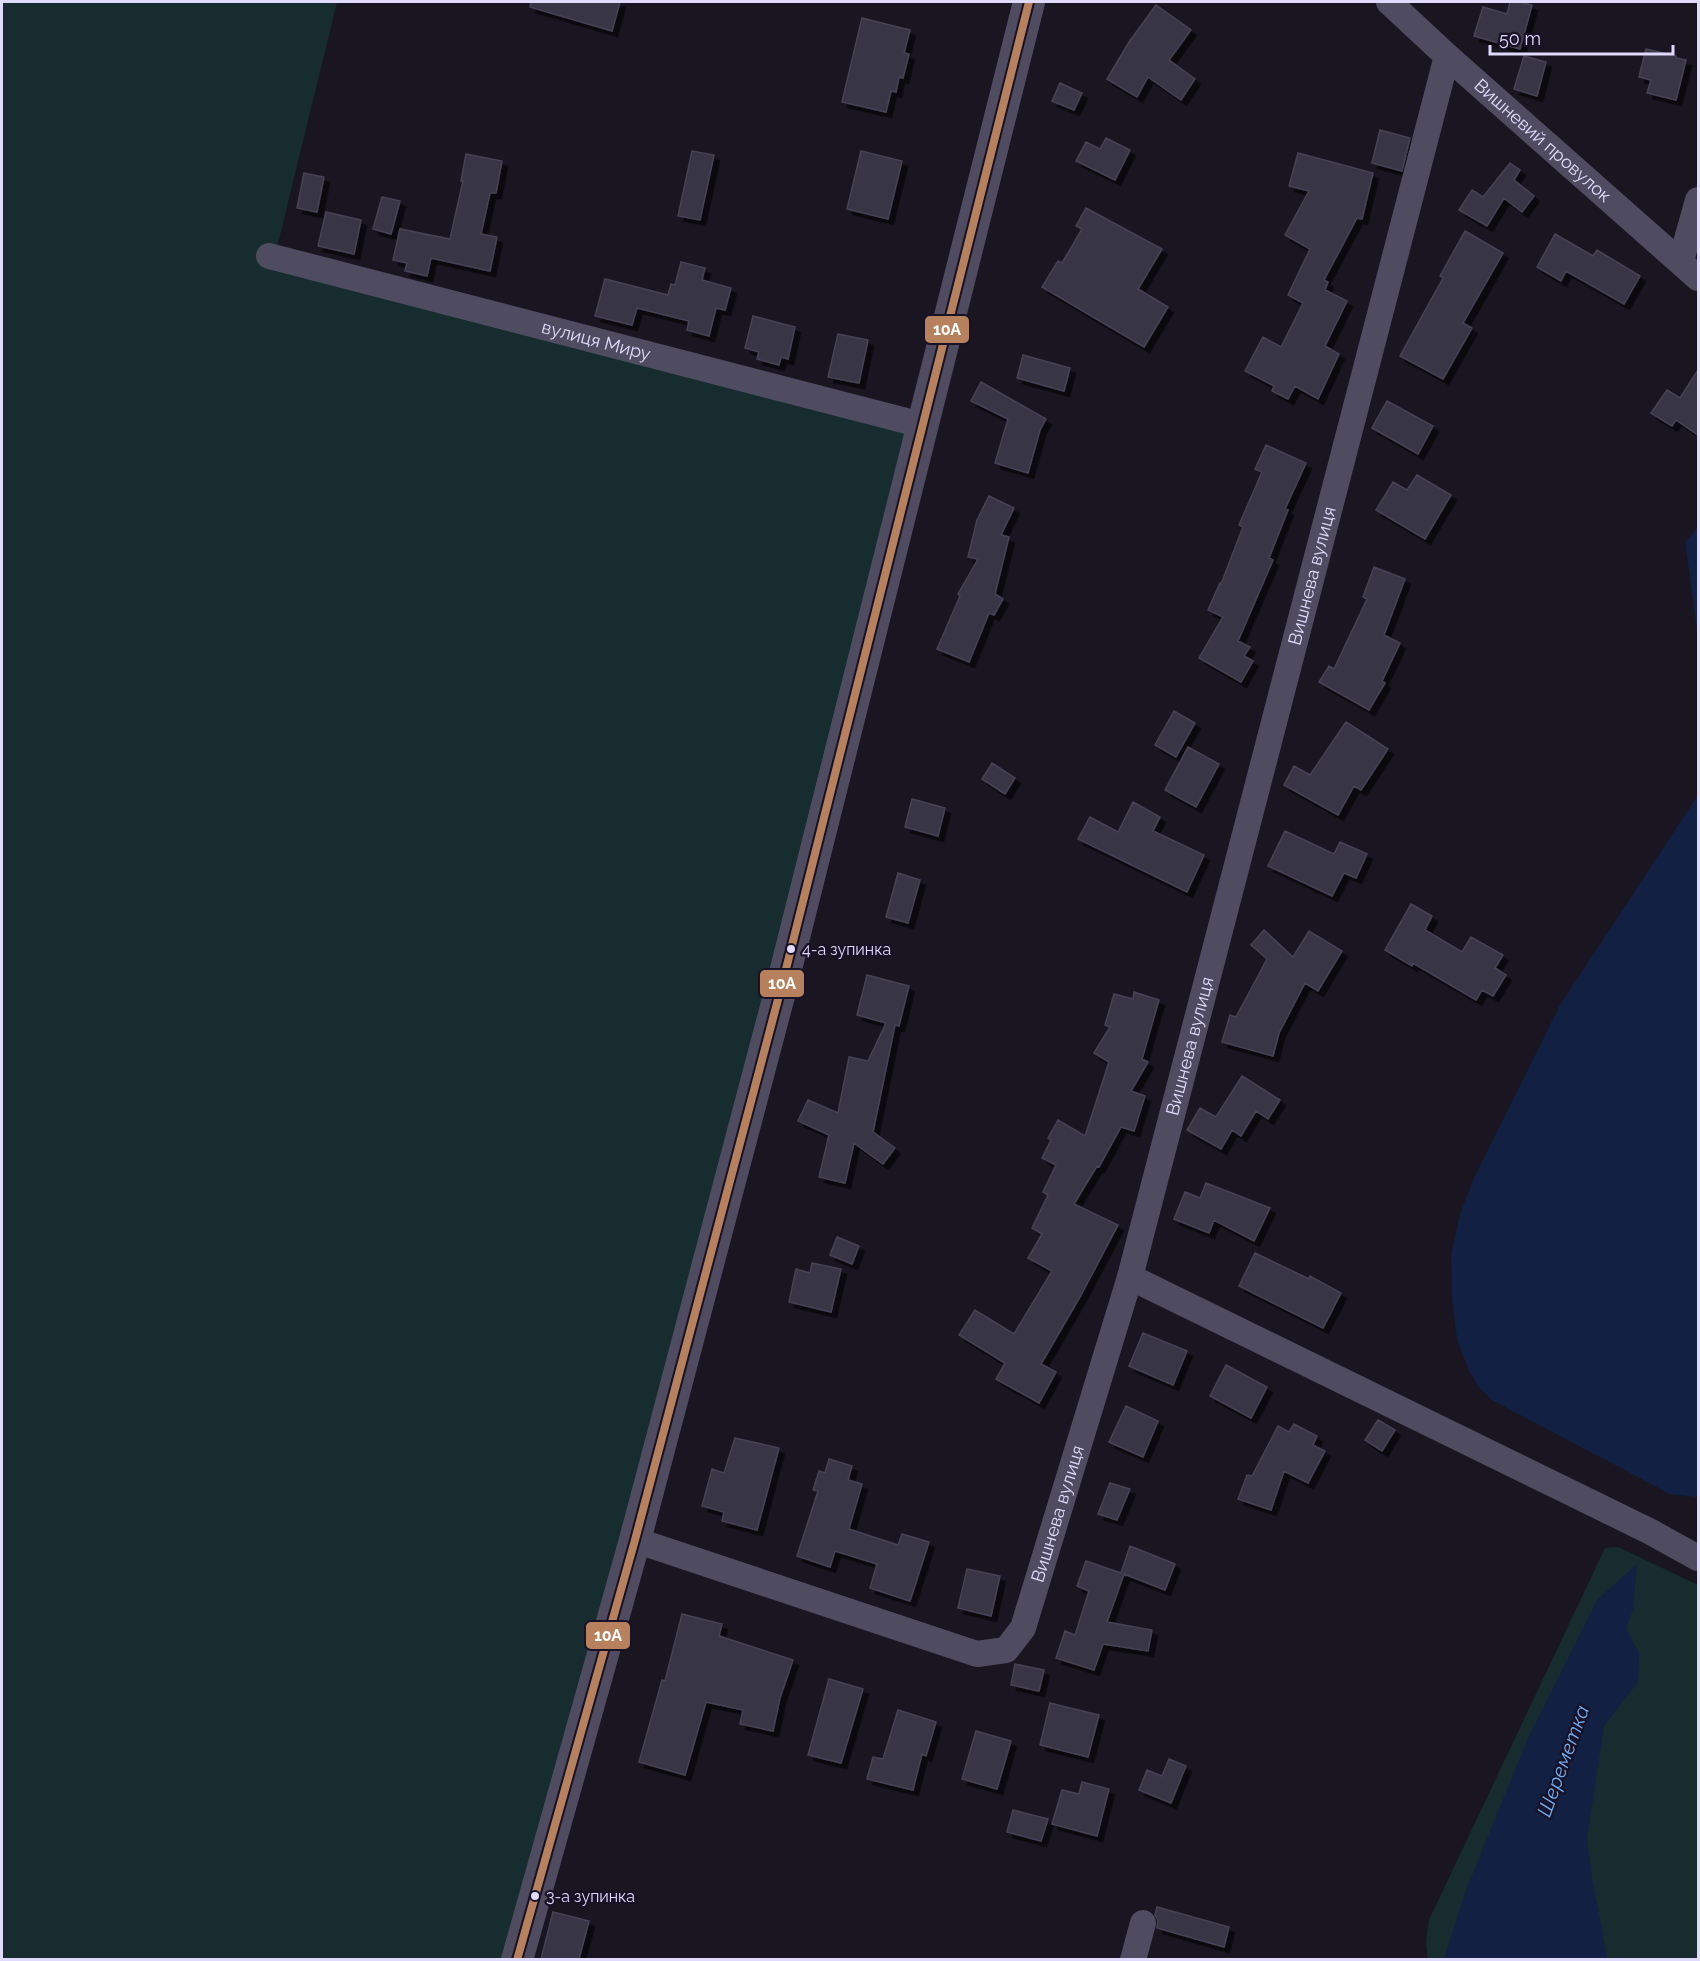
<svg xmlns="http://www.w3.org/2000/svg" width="1700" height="1961" font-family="Raleway,sans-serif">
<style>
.green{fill:#162c2e}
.water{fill:#122043}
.building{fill:#393444;stroke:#464255;stroke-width:1.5;filter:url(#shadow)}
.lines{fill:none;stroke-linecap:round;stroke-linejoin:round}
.minor{stroke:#4f4c61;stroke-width:26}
.tertiary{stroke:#4f4c61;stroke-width:32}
.bus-1-casing{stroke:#171226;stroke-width:12}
.bus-1{stroke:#b6815c;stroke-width:8}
.bus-dot{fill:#e0dafc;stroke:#171226;stroke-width:2}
.labels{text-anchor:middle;stroke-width:4.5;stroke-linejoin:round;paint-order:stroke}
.bus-label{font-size:16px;fill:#e0dafc;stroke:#171226;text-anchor:start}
.street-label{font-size:18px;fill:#e0dafc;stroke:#171226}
.water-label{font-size:20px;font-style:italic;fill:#70adf4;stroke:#171226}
.line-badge{stroke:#171226;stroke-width:2}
.badge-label{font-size:16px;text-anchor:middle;font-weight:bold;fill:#fff}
</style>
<defs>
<filter id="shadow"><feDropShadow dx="5.5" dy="5.5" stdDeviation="0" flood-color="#0009"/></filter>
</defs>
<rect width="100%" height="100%" fill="#191622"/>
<path class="green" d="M 2,2 L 337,2 L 273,264 L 922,425 L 517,1959 L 2,1960 Z
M 1618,1547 L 1698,1585 L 1698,1959 L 1428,1960 L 1426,1942 L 1429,1920 L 1605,1548 Z"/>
<path class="water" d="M 1698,528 L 1698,637 L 1685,542 Z
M 1698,795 L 1698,1497 L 1696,1497 L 1670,1494 L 1492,1400 L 1479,1387 L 1469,1371 L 1457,1339 L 1452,1297 L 1451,1256 L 1460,1214 L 1474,1178 L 1560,1005 Z
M 1637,1564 L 1633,1609 L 1626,1629 L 1639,1653 L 1638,1682 L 1604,1726 L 1587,1839 L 1592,1878 L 1607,1956 L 1605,1959 L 1444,1959 L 1465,1893 L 1528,1738 L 1597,1600 Z"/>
<path class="building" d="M 531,2 L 620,2 L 612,31 L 530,7 Z
M 1510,2 L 1519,2 L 1532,5 L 1520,49 L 1474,36 L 1483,7 L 1507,14 Z
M 1156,5 L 1191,30 L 1169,60 L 1195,79 L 1181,100 L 1148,77 L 1137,97 L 1107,79 L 1129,42 Z
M 862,18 L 910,30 L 904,53 L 909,54 L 903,78 L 899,77 L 896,92 L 891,91 L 886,112 L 842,102 Z
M 1646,49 L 1676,56 L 1676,58 L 1686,60 L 1676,100 L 1647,93 L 1651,80 L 1639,77 Z
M 1524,56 L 1546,62 L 1537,96 L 1514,89 Z
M 1060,83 L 1082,93 L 1074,110 L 1052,101 Z
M 1380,130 L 1410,138 L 1402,171 L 1372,163 Z
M 1106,138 L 1130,150 L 1115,180 L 1076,161 L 1086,142 L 1100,149 Z
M 692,151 L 714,155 L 700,220 L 678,216 Z
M 861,151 L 902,161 L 888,219 L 847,209 Z
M 1298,153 L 1373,173 L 1362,219 L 1357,218 L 1324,280 L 1328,282 L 1325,290 L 1347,301 L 1325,346 L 1339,354 L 1318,399 L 1295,386 L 1288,399 L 1272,391 L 1274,386 L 1245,371 L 1263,337 L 1281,347 L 1303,303 L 1288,295 L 1310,249 L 1285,235 L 1309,191 L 1289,186 Z
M 466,154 L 502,161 L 496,193 L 490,193 L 481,234 L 497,237 L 490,271 L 431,258 L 427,276 L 405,271 L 407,263 L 393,260 L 400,229 L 450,239 L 463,181 L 461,181 Z
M 1510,163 L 1520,170 L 1514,180 L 1534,196 L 1522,212 L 1504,198 L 1487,226 L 1459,210 L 1472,190 L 1483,197 Z
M 304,173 L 324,177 L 317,212 L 297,208 Z
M 382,197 L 400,201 L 391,234 L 373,229 Z
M 1086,208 L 1162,249 L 1138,289 L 1168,307 L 1144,347 L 1042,287 L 1058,261 L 1062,263 L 1082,229 L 1076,226 Z
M 326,212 L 361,220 L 354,254 L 318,246 Z
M 1465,231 L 1503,253 L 1463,323 L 1472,328 L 1443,379 L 1400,356 L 1443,278 L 1440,276 Z
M 1555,234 L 1593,256 L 1597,250 L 1640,276 L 1624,304 L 1566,271 L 1561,281 L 1537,267 Z
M 681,262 L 705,268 L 702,280 L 731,288 L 725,310 L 716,308 L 709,336 L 687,330 L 689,321 L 637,308 L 632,325 L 595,316 L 605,279 L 668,295 L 671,284 L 675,285 Z
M 753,316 L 795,327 L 788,359 L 781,357 L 779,365 L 757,359 L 759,352 L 745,348 Z
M 838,334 L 868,340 L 859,383 L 828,377 Z
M 1023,355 L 1070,368 L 1064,391 L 1017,378 Z
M 1698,370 L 1698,435 L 1676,420 L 1672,426 L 1651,413 L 1667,390 L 1680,398 Z
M 981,382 L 1046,419 L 1040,430 L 1028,473 L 995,463 L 1008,419 L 971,401 Z
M 1387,401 L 1433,426 L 1418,454 L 1372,428 Z
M 1266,445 L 1306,463 L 1285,509 L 1288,510 L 1269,558 L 1273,560 L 1238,641 L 1250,647 L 1244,656 L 1253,661 L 1241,682 L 1199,658 L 1223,617 L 1208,610 L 1220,583 L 1221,584 L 1243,527 L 1239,525 L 1262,472 L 1255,469 Z
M 1417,475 L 1451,495 L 1425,539 L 1376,510 L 1393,482 L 1407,490 Z
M 989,496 L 1014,508 L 1001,535 L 1009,537 L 995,594 L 1003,599 L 994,615 L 989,613 L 969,662 L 937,649 L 960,596 L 958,594 L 978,559 L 968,557 L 977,520 Z
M 1374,567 L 1405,579 L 1384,635 L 1400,643 L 1382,681 L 1385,683 L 1369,710 L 1319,682 L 1329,666 L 1334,669 L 1367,599 L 1363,597 Z
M 1174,711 L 1195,723 L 1176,757 L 1155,745 Z
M 1346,722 L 1388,749 L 1361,790 L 1354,786 L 1338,815 L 1284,785 L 1294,766 L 1310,775 Z
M 1188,747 L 1219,764 L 1196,807 L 1165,790 Z
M 992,763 L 1015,778 L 1005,794 L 982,779 Z
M 912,799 L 945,808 L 938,836 L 905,827 Z
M 1133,802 L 1160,817 L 1153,831 L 1204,855 L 1187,892 L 1078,839 L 1090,817 L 1118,832 Z
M 1285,831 L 1334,854 L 1340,842 L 1367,854 L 1356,878 L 1344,873 L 1332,896 L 1268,866 Z
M 898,873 L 920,880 L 908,923 L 886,917 Z
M 1411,904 L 1432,916 L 1425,930 L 1462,952 L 1471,937 L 1503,955 L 1495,968 L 1506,975 L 1493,996 L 1482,990 L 1476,1000 L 1413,963 L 1412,966 L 1385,950 Z
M 1264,930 L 1293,957 L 1309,931 L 1342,951 L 1318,991 L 1305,983 L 1279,1033 L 1273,1056 L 1222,1042 L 1230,1015 L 1236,1017 L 1267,959 L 1251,945 Z
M 867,975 L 909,986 L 899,1026 L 895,1025 L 873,1132 L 895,1148 L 883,1164 L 854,1143 L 845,1183 L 819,1177 L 829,1135 L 798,1121 L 808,1100 L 838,1113 L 849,1057 L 868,1061 L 886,1023 L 857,1015 Z
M 1134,992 L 1159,1000 L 1142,1059 L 1148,1062 L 1131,1091 L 1145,1096 L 1134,1131 L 1121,1127 L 1099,1167 L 1097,1166 L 1074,1204 L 1118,1225 L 1080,1297 L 1041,1364 L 1056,1372 L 1039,1403 L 996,1379 L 1005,1363 L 959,1335 L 975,1310 L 1014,1334 L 1052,1271 L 1028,1258 L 1042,1234 L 1032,1228 L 1048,1195 L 1043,1192 L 1056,1165 L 1042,1158 L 1051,1140 L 1048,1138 L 1058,1120 L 1085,1136 L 1109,1062 L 1094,1053 L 1110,1027 L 1105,1025 L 1114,994 L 1133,999 Z
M 1242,1076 L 1280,1100 L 1268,1119 L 1256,1111 L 1241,1136 L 1232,1130 L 1221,1149 L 1187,1130 L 1200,1108 L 1216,1117 Z
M 1206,1183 L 1270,1208 L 1254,1241 L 1214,1220 L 1209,1233 L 1174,1219 L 1185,1192 L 1200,1198 Z
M 837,1237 L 859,1246 L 852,1264 L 830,1255 Z
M 1255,1253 L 1309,1279 L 1310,1276 L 1341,1293 L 1323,1328 L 1239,1286 Z
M 812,1263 L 841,1269 L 831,1312 L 789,1302 L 796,1269 L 810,1273 Z
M 1143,1333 L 1187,1351 L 1173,1385 L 1129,1366 Z
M 1226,1365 L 1267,1387 L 1251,1418 L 1210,1396 Z
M 1126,1406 L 1158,1421 L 1143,1457 L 1109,1442 Z
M 1378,1420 L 1395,1430 L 1382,1451 L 1365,1440 Z
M 1294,1424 L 1317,1436 L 1313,1445 L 1325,1451 L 1308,1483 L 1284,1471 L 1271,1510 L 1238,1499 L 1247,1475 L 1252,1476 L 1278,1426 L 1289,1432 Z
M 735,1438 L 779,1448 L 757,1530 L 722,1521 L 724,1512 L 702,1506 L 712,1469 L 724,1473 Z
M 829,1459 L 852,1466 L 848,1480 L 862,1484 L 849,1529 L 898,1545 L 902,1534 L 929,1542 L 910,1601 L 870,1588 L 877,1564 L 835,1551 L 830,1567 L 797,1556 L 818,1491 L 813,1490 L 819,1471 L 825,1473 Z
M 1110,1483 L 1130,1489 L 1117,1520 L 1098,1514 Z
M 1130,1546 L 1175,1564 L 1165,1590 L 1124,1574 L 1107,1622 L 1152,1630 L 1148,1651 L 1103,1644 L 1094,1670 L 1056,1658 L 1065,1631 L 1075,1635 L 1089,1591 L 1077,1586 L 1086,1561 L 1121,1573 Z
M 967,1569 L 1000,1576 L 991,1616 L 958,1608 Z
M 682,1614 L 722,1624 L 719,1636 L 793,1660 L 780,1698 L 773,1731 L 740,1724 L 743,1710 L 706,1702 L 685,1775 L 639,1762 L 662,1680 L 665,1681 Z
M 1015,1664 L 1044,1670 L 1039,1691 L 1011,1685 Z
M 829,1679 L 863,1689 L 841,1763 L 808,1755 Z
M 1050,1703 L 1099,1715 L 1088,1757 L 1040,1745 Z
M 898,1710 L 936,1722 L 926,1756 L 922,1754 L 913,1790 L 867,1779 L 873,1757 L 883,1759 Z
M 976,1731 L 1011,1741 L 997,1789 L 962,1779 Z
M 1169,1759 L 1186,1766 L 1171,1803 L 1139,1790 L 1147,1770 L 1162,1776 Z
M 1082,1782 L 1109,1789 L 1097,1836 L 1052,1824 L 1062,1790 L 1079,1794 Z
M 1013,1810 L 1048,1819 L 1041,1841 L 1007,1832 Z
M 1157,1907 L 1229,1927 L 1224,1947 L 1157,1928 L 1158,1920 L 1155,1915 Z
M 553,1912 L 589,1921 L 579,1959 L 541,1959 Z"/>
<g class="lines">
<g class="minor">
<path id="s1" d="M 1389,2 L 1447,56 L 1698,278"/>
<path id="s2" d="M 269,256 L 922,425"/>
<path d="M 1681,261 L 1698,200"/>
<path d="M 1130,1277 L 1651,1532 L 1698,1558"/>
<path id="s3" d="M 635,1540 L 977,1654 L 1006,1650 L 1023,1628 L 1130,1277 L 1447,56"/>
<path d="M 1133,1960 L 1143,1923"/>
</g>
<path class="tertiary" d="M 517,1960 L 635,1540 L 785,973 L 1029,2"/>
<defs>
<path id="bus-1" d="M 517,1960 L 635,1540 L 785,973 L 1029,2"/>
</defs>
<use href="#bus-1" class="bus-1-casing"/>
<use href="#bus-1" class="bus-1"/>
</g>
<g class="bus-dot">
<circle cx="791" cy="949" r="5"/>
<circle cx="535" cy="1896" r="5"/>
</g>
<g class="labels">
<g class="bus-label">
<text x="802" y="955">4-а зупинка</text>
<text x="546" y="1902">3-а зупинка</text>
</g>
<g class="street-label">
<text dy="6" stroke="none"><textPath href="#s1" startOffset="207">Вишневий провулок</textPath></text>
<text dy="6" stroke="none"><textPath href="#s2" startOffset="338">вулиця Миру</textPath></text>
<text dy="6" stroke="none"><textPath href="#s3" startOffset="1509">Вишнева вулиця</textPath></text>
<text dy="6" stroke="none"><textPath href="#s3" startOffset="1023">Вишнева вулиця</textPath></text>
<text dy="6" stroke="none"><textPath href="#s3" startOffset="537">Вишнева вулиця</textPath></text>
</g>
<g class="water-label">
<text transform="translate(1563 1761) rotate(-70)" y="7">Шереметка</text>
</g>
</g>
<g class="line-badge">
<rect x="924" y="315" width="46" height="29" rx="6" fill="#b6815c"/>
<rect x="759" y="969" width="46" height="29" rx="6" fill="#b6815c"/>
<rect x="585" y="1621" width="46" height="29" rx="6" fill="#b6815c"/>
</g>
<g class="badge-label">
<text x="947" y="335">10А</text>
<text x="782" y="989">10А</text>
<text x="608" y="1641">10А</text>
</g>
<rect width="1700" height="1961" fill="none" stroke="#e0dafc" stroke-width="6"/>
<path d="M1490 45v9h183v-9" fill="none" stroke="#e0dafc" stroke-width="3"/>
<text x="1499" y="45" font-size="18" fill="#e0dafc" stroke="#171226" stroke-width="4.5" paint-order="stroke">50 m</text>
</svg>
